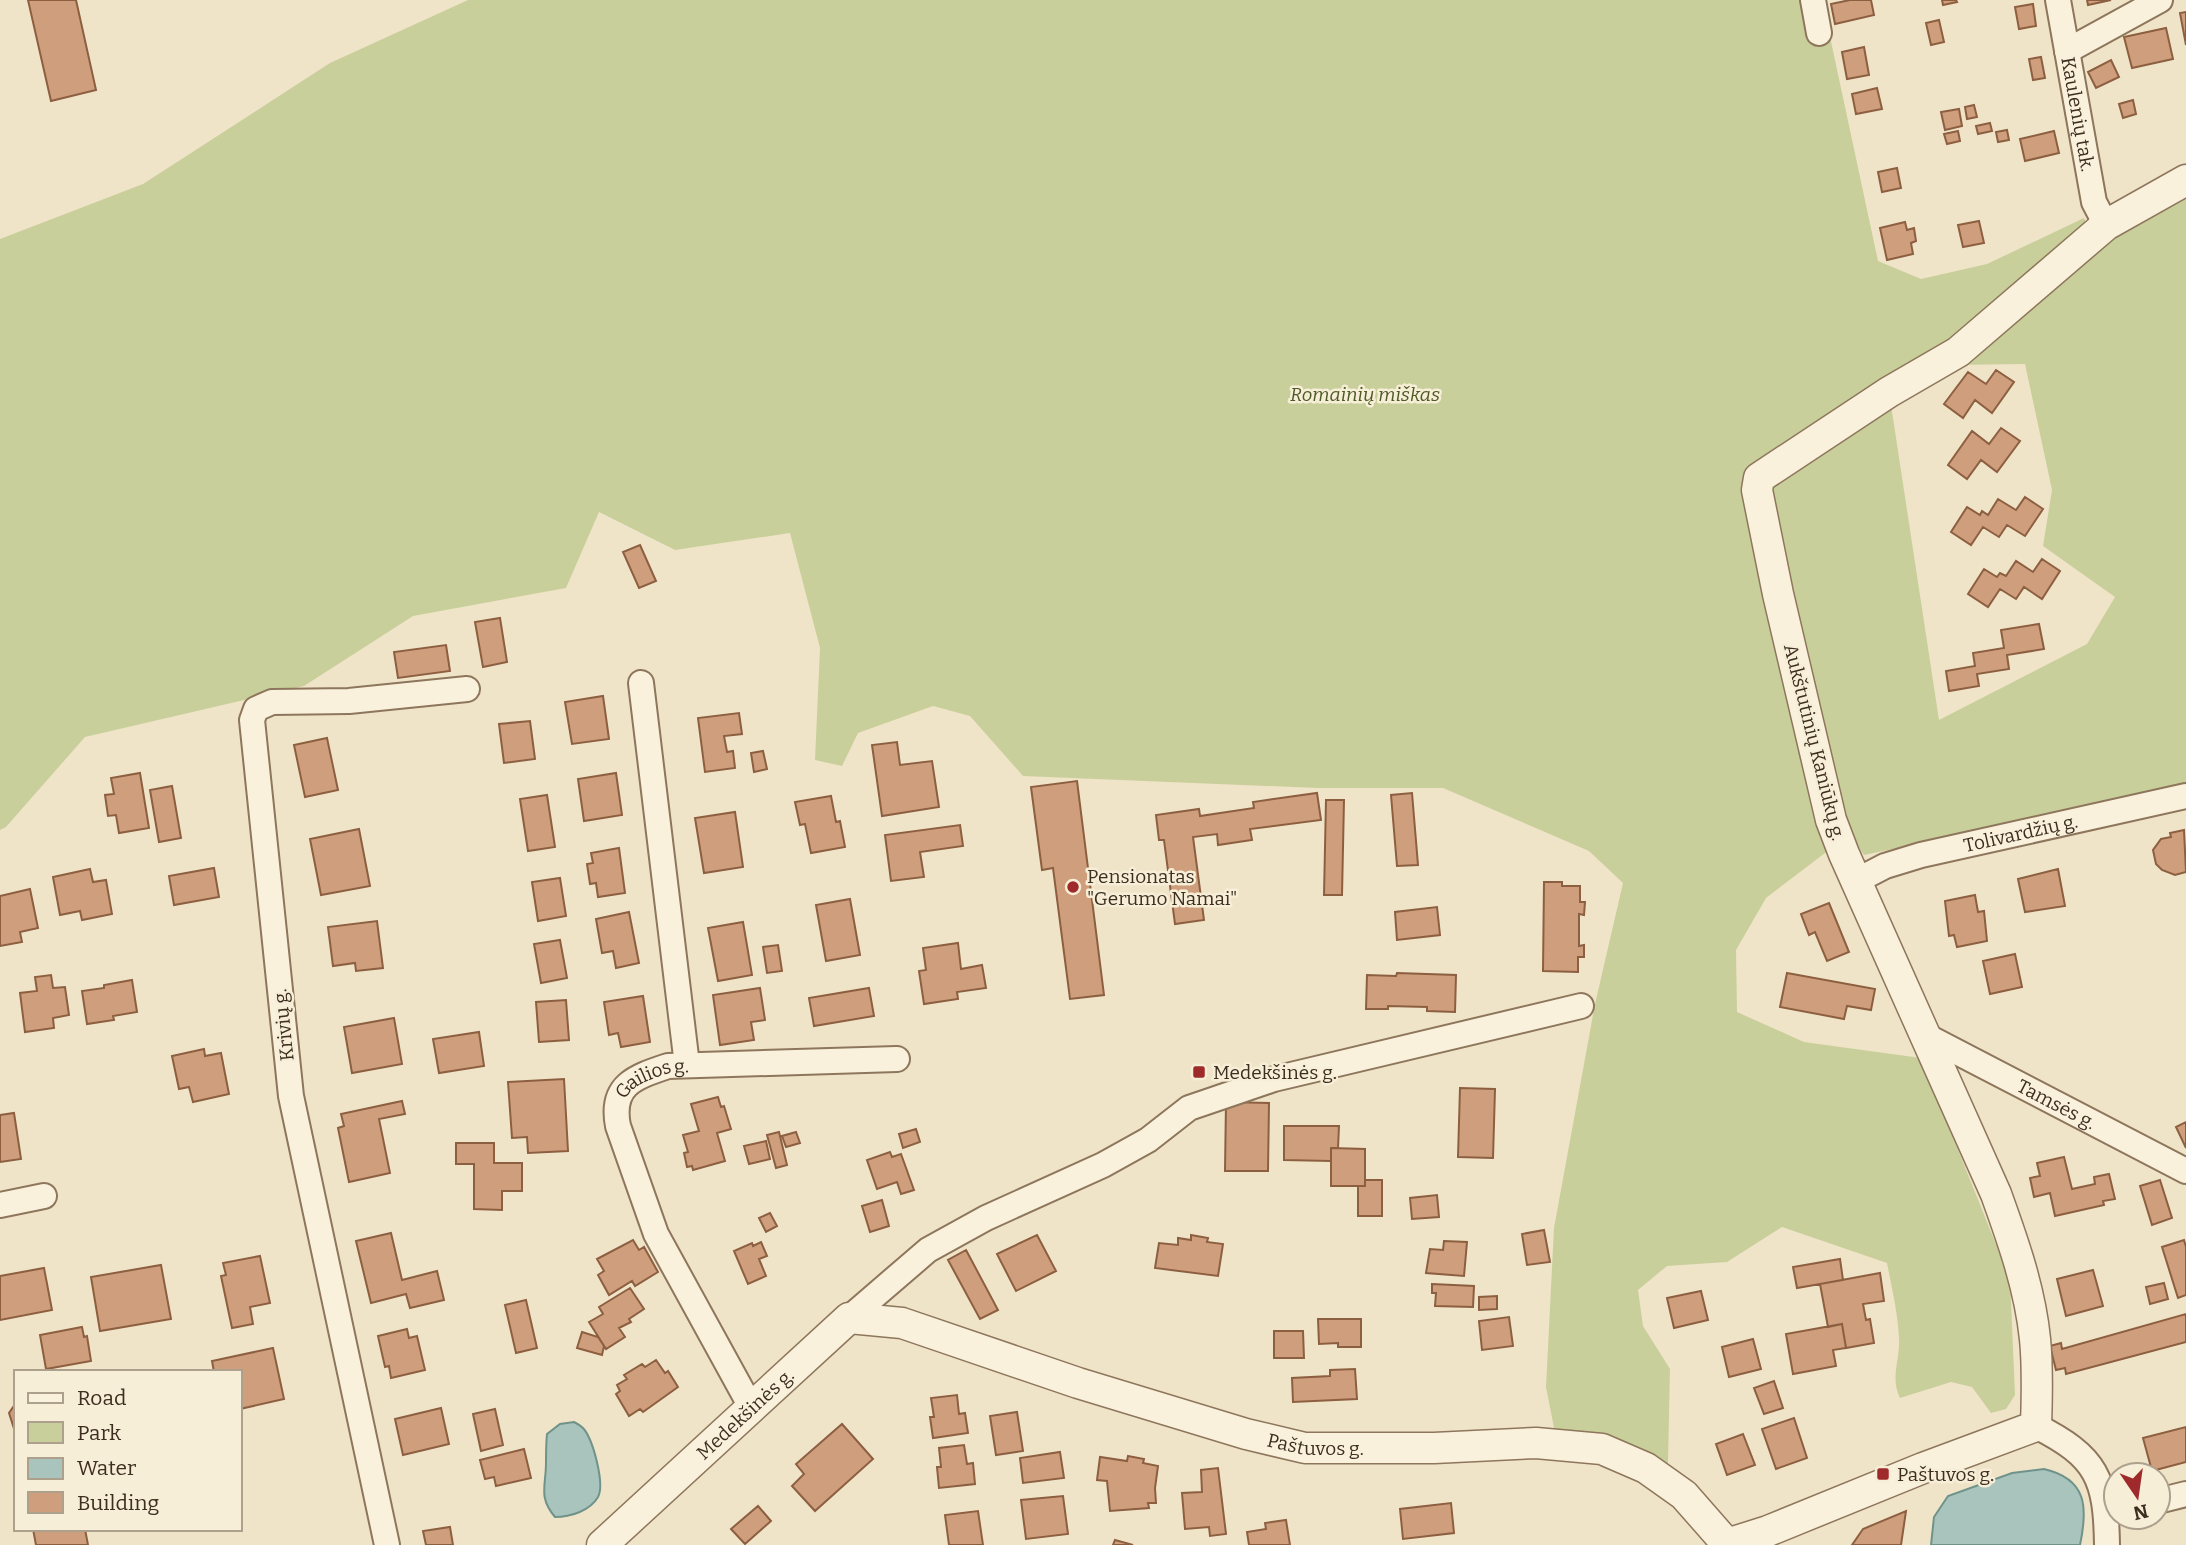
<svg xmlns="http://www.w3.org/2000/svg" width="2186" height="1545" font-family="Bitter,serif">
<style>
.green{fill:#c9cf9b}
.water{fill:#a9c4bc;stroke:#6f938a;stroke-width:2}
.building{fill:#cf9f7d;stroke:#8d5f41;stroke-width:2}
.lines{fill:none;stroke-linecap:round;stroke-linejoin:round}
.minor-casing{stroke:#8d765c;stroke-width:28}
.tertiary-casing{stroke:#8d765c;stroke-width:33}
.minor{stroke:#faf1dc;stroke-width:24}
.tertiary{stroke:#faf1dc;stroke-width:30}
.poi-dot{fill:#9e2a2b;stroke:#f7eed8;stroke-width:2.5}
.labels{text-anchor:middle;stroke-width:5;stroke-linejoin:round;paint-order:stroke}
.street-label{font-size:19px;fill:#3d2e20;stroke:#f7eed8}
.park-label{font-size:19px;font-style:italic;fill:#4d5a26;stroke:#f7eed8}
.poi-label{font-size:19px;fill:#3d2e20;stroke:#f7eed8;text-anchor:start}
</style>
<rect width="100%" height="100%" fill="#f0e4c8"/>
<path class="green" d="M 468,0 L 1820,0 L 1829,32 L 1878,261 L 1921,279 L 1987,264 L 2084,218 L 2088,228 L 1947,346 L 1749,481 L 1829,850 L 1766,898 L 1736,950 L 1737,1012 L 1804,1042 L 1921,1058 L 2010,1279 L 2015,1395 L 2006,1409 L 1991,1413 L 1972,1387 L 1951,1382 L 1900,1398 C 1890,1378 1900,1360 1899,1339 C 1898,1314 1892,1289 1887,1263 L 1782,1227 L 1727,1262 L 1667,1266 L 1638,1290 L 1643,1326 L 1670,1369 L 1668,1463 L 1586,1439 L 1554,1428 L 1546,1387 L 1554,1228 L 1595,1004 L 1623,883 L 1589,851 L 1443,788 L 1317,788 L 1023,776 L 970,716 L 933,706 L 858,733 L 842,766 L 815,760 L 820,648 L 790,533 L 675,550 L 599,512 L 566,588 L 413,616 L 304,686 L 85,737 L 6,827 L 0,830 L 0,239 L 143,184 L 330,63 Z
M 2186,197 L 2186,787 L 1864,855 L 1851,837 L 1770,496 L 1770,481 L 1891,405 L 1939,720 L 2087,644 L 2115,597 L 2043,546 L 2052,490 L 2025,364 L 1950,365 L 2088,256 L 2131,228 Z"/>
<path class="water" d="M 574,1422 C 576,1423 582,1427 583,1428 C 593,1439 605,1484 598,1497 C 590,1511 570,1517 555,1517 C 538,1497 546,1486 546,1463 C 546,1453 546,1444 547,1434 L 560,1424 Z
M 2044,1469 C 2087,1479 2088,1507 2080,1545 L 1931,1545 L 1934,1517 L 1948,1496 L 2012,1473 Z"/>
<path class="building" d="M 28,0 L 76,0 L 96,90 L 51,101 Z
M 1850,0 L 1871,0 L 1874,15 L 1835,24 L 1831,4 Z
M 1942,0 L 1956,0 L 1957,2 L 1943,5 Z
M 2087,0 L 2111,0 L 2088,5 Z
M 2033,4 L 2036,26 L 2019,29 L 2015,7 Z
M 2186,12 L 2186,45 L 2180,13 Z
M 1939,20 L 1944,42 L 1931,45 L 1926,23 Z
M 2166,28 L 2173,59 L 2132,68 L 2124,37 Z
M 1864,47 L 1869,75 L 1847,79 L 1842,52 Z
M 2041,57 L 2045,78 L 2033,80 L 2029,59 Z
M 2111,60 L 2119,77 L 2096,88 L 2088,72 Z
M 1877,88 L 1882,109 L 1856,114 L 1852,94 Z
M 2133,100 L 2136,114 L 2123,118 L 2119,104 Z
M 1974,105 L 1977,117 L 1967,119 L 1965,107 Z
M 1959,109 L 1962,126 L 1945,130 L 1941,112 Z
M 1990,123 L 1992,131 L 1978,134 L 1976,126 Z
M 2007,130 L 2009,140 L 1998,142 L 1996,132 Z
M 1958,131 L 1960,141 L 1947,144 L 1944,134 Z
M 2054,131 L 2059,153 L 2025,161 L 2020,139 Z
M 1897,168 L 1901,188 L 1882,192 L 1878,172 Z
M 1979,221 L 1984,243 L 1963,247 L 1958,225 Z
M 1905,222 L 1907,230 L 1914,228 L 1916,241 L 1911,243 L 1913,254 L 1887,260 L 1880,228 Z
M 1996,370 L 2014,382 L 1992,413 L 1975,400 L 1963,418 L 1944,404 L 1968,372 L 1986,384 Z
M 2001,428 L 2020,441 L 1997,472 L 1981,460 L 1967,479 L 1948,465 L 1972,431 L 1989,444 Z
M 2025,497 L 2043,509 L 2025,536 L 2007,525 L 1999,537 L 1983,527 L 1971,545 L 1951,532 L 1967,507 L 1980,515 L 1982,511 L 1988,515 L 1998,499 L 2016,510 Z
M 640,545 L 656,581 L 639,588 L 623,552 Z
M 2042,559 L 2060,571 L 2042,599 L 2024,587 L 2016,599 L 2000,589 L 1988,607 L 1968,594 L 1984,569 L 1997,577 L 2000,573 L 2006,576 L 2016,561 L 2033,572 Z
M 500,618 L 507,662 L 483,667 L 475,622 Z
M 2039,624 L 2044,649 L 2007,655 L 2009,669 L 1977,674 L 1979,686 L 1949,691 L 1946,671 L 1975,666 L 1973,653 L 2004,648 L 2001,630 Z
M 446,645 L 450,671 L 398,678 L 394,652 Z
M 603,696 L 609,739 L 572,744 L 565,702 Z
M 739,713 L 742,734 L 724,736 L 727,752 L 733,751 L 735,768 L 705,772 L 698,718 Z
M 530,721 L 535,759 L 504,763 L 499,724 Z
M 327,738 L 338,790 L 305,797 L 294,745 Z
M 897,742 L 900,765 L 932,761 L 939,807 L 882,816 L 872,745 Z
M 763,751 L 767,769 L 754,772 L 751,753 Z
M 140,773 L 149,828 L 119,833 L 116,815 L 108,816 L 105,795 L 114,794 L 111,778 Z
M 616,773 L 622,815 L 584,821 L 578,779 Z
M 1077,781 L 1104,995 L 1070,999 L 1053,868 L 1042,870 L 1031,787 Z
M 172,786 L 181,838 L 159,842 L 150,790 Z
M 1317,793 L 1321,820 L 1250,829 L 1252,840 L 1218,845 L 1217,834 L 1193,837 L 1204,920 L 1175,924 L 1164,840 L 1159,840 L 1156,815 L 1199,809 L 1200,816 L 1254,808 L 1253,802 Z
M 1412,793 L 1418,865 L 1397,866 L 1391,795 Z
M 547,795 L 555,847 L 528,851 L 520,799 Z
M 831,796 L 836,822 L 840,821 L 845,847 L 811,853 L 805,824 L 800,825 L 795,802 Z
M 1326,800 L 1344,800 L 1342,895 L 1324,895 Z
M 735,812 L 743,867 L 704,873 L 695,818 Z
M 960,825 L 963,846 L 920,852 L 924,877 L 891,881 L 885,835 Z
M 359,829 L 370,886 L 321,895 L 310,839 Z
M 2184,830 L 2186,872 L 2175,875 L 2162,870 L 2156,864 L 2153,850 L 2161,839 L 2171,837 L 2170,833 Z
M 619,848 L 625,893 L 598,897 L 596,883 L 590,884 L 587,864 L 593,863 L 591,853 Z
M 214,868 L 219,897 L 174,905 L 169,876 Z
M 90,869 L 93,882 L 106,880 L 112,914 L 82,920 L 80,911 L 60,915 L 53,877 Z
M 2058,869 L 2065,906 L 2025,912 L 2018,879 Z
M 560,878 L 566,916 L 538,921 L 532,882 Z
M 1544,882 L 1562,882 L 1562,886 L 1580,886 L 1580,902 L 1585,902 L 1584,915 L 1579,914 L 1579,946 L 1584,945 L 1584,957 L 1578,957 L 1578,972 L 1543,971 Z
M 30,889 L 38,928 L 20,932 L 22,942 L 0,946 L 0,896 Z
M 1975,895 L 1978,912 L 1984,911 L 1987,941 L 1957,947 L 1954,935 L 1949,936 L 1945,901 Z
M 850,899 L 860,955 L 826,961 L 816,905 Z
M 1829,903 L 1849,952 L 1827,961 L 1815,932 L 1809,935 L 1801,914 Z
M 1437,907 L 1440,935 L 1397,940 L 1395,912 Z
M 629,912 L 639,963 L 616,968 L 613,951 L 602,953 L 596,919 Z
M 377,921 L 383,968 L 356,971 L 355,963 L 333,966 L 328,927 Z
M 743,922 L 752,975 L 718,981 L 708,928 Z
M 560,940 L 567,978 L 541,983 L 534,944 Z
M 958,943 L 961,969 L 982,965 L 986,988 L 957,992 L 958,999 L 924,1004 L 919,971 L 926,970 L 923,948 Z
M 778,945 L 782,971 L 767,973 L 763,947 Z
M 2015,954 L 2022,987 L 1990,994 L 1983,961 Z
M 1397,973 L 1456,975 L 1455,1012 L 1427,1011 L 1427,1007 L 1388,1006 L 1388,1009 L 1366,1009 L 1367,975 L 1396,976 Z
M 1787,973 L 1875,989 L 1871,1010 L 1847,1006 L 1844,1019 L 1780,1007 Z
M 51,975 L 53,988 L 65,987 L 69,1015 L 53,1018 L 54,1028 L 25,1032 L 20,993 L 37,991 L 35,977 Z
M 132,980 L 137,1012 L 113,1016 L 114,1020 L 87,1024 L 82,991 L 104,988 L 104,985 Z
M 760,988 L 765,1020 L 751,1022 L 754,1040 L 720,1045 L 713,995 Z
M 869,988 L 874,1016 L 814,1026 L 809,998 Z
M 643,996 L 650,1042 L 621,1047 L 618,1033 L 609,1035 L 604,1002 Z
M 566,1000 L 569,1040 L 539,1042 L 536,1002 Z
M 394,1018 L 402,1064 L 352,1073 L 344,1027 Z
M 479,1032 L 484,1066 L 439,1073 L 433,1039 Z
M 204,1049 L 205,1056 L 221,1053 L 229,1094 L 193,1102 L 189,1087 L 179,1089 L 172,1056 Z
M 564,1079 L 568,1151 L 528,1153 L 527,1137 L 512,1138 L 508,1082 Z
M 1460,1088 L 1495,1089 L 1493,1158 L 1458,1157 Z
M 718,1097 L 721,1107 L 724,1106 L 731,1129 L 717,1133 L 725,1161 L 693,1170 L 692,1166 L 687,1167 L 684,1153 L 688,1152 L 683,1135 L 699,1131 L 691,1104 Z
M 402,1101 L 405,1114 L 379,1119 L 390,1173 L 349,1182 L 338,1128 L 344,1126 L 341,1114 Z
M 1226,1102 L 1269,1103 L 1268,1171 L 1225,1171 Z
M 14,1113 L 21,1159 L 0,1162 L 0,1115 Z
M 2186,1122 L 2186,1148 L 2176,1127 Z
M 1284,1126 L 1339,1126 L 1338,1148 L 1331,1148 L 1331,1161 L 1284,1160 Z
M 916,1129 L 920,1142 L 903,1148 L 899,1134 Z
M 779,1132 L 787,1165 L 776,1168 L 767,1135 Z
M 796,1132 L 800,1143 L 786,1147 L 782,1136 Z
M 766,1141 L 770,1159 L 749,1164 L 744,1146 Z
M 456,1143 L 494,1143 L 494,1163 L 522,1163 L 522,1191 L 502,1191 L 502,1210 L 474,1209 L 474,1164 L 456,1164 Z
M 1331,1148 L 1365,1149 L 1365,1186 L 1331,1186 Z
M 890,1152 L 892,1157 L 901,1154 L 914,1190 L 901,1194 L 897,1182 L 877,1189 L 867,1160 Z
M 2064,1157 L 2072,1189 L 2095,1184 L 2094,1177 L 2109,1174 L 2115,1199 L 2103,1201 L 2104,1205 L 2055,1216 L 2050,1193 L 2034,1197 L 2030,1178 L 2040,1176 L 2037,1163 Z
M 1365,1180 L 1382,1180 L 1382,1216 L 1358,1216 L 1358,1186 L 1365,1186 Z
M 2160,1180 L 2172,1218 L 2152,1225 L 2140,1186 Z
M 1437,1195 L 1439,1217 L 1412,1219 L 1410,1198 Z
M 882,1200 L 889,1226 L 870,1232 L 862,1206 Z
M 770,1213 L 777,1226 L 766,1232 L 759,1218 Z
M 1544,1230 L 1550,1262 L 1527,1265 L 1522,1234 Z
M 391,1233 L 402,1280 L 437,1271 L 444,1300 L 410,1308 L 406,1294 L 371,1303 L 356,1241 Z
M 1037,1235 L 1056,1271 L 1016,1291 L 997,1254 Z
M 1191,1235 L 1208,1238 L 1207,1242 L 1223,1244 L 1218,1276 L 1155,1268 L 1159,1243 L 1178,1245 L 1178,1238 L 1191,1240 Z
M 633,1240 L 639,1250 L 644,1247 L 658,1272 L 635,1286 L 632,1281 L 609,1295 L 598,1275 L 604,1271 L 597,1259 Z
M 2184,1240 L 2186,1247 L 2186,1295 L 2178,1298 L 2162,1247 Z
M 1444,1241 L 1467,1242 L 1464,1276 L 1426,1273 L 1430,1249 L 1443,1250 Z
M 761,1242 L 767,1256 L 759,1259 L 766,1276 L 748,1284 L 734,1251 L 752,1243 L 753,1246 Z
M 966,1250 L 998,1310 L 980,1319 L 948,1260 Z
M 260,1256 L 270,1303 L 250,1307 L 253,1324 L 232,1328 L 221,1276 L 226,1275 L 223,1263 Z
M 1840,1259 L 1843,1280 L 1797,1288 L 1793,1267 Z
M 161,1265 L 171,1319 L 100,1331 L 91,1277 Z
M 44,1268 L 52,1310 L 0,1320 L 0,1276 Z
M 2093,1270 L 2103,1306 L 2066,1316 L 2057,1279 Z
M 1880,1273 L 1884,1301 L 1863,1304 L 1866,1320 L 1870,1319 L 1874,1343 L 1846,1348 L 1842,1324 L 1828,1327 L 1820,1284 Z
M 2164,1283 L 2168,1299 L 2150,1304 L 2146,1287 Z
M 1432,1284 L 1474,1286 L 1473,1307 L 1435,1306 L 1436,1293 L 1432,1293 Z
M 630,1288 L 644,1309 L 629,1319 L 631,1322 L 619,1328 L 625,1337 L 606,1349 L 589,1322 L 603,1314 L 599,1307 Z
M 1701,1291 L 1708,1320 L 1674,1328 L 1667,1298 Z
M 1497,1296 L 1497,1309 L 1479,1310 L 1479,1297 Z
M 526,1300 L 537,1348 L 516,1353 L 505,1305 Z
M 2186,1314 L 2186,1342 L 2066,1374 L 2065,1368 L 2056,1370 L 2050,1346 L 2061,1343 L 2062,1349 Z
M 1509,1317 L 1513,1346 L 1482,1350 L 1479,1321 Z
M 1318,1319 L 1361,1319 L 1361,1347 L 1338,1347 L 1338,1343 L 1319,1344 Z
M 1842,1324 L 1846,1348 L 1833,1350 L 1836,1366 L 1793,1374 L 1786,1334 Z
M 82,1327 L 84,1337 L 87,1336 L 91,1361 L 46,1369 L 40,1335 Z
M 407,1329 L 409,1338 L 417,1336 L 425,1370 L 391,1378 L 389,1366 L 385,1367 L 378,1336 Z
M 1274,1331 L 1303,1331 L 1304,1358 L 1274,1358 Z
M 582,1332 L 598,1337 L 604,1346 L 602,1355 L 577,1348 Z
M 1753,1339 L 1761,1369 L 1729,1377 L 1722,1347 Z
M 273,1348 L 284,1399 L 240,1409 L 240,1372 L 214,1372 L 212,1361 Z
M 656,1360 L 665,1373 L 668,1371 L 678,1387 L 643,1412 L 640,1409 L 629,1416 L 616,1394 L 620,1391 L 617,1385 L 627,1379 L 624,1375 L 642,1364 L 645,1367 Z
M 1355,1369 L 1357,1399 L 1293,1402 L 1292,1378 L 1330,1376 L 1330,1370 Z
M 1774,1381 L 1783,1408 L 1764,1414 L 1754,1388 Z
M 957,1395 L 959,1414 L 965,1413 L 968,1433 L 933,1438 L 930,1417 L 934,1417 L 931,1398 Z
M 16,1403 L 16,1435 L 9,1413 Z
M 441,1408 L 449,1444 L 403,1455 L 395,1419 Z
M 495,1409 L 503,1445 L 481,1451 L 473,1414 Z
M 1017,1412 L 1023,1451 L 996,1455 L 990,1416 Z
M 1794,1418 L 1807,1458 L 1776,1469 L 1762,1429 Z
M 842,1424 L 873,1459 L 815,1511 L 792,1486 L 804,1474 L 796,1464 Z
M 2186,1427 L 2186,1462 L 2152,1471 L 2143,1438 Z
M 1743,1434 L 1755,1465 L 1727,1475 L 1716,1444 Z
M 964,1445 L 967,1464 L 973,1463 L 975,1484 L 939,1488 L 937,1467 L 941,1467 L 939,1448 Z
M 524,1449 L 531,1478 L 496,1486 L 494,1477 L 485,1479 L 480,1460 Z
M 1060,1452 L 1064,1478 L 1023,1483 L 1020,1458 Z
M 1128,1456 L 1144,1459 L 1143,1463 L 1158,1466 L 1155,1488 L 1156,1503 L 1148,1503 L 1149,1508 L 1110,1511 L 1107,1481 L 1097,1480 L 1100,1457 L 1127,1461 Z
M 1218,1468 L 1226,1534 L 1210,1536 L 1209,1527 L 1185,1529 L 1182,1493 L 1202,1492 L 1201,1470 Z
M 1063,1496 L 1068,1534 L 1026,1539 L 1021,1500 Z
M 1451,1503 L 1454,1533 L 1403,1539 L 1400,1509 Z
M 758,1506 L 771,1521 L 745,1544 L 731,1529 Z
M 978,1511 L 983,1545 L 949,1545 L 945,1515 Z
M 1906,1511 L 1901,1545 L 1852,1545 L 1863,1529 Z
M 1286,1520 L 1290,1545 L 1249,1545 L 1247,1532 L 1266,1529 L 1265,1523 Z
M 450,1527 L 453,1545 L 426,1545 L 423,1531 Z
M 33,1529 L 85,1529 L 88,1545 L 36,1545 Z
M 1115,1540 L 1133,1545 L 1113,1545 Z"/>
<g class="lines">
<defs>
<g id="minor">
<path d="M 1813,0 L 1819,33"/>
<path id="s1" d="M 2058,0 L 2094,202 L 2106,225"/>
<path d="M 2067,51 L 2160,0"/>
<path d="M 641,683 L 687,1065"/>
<path id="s2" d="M 1858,880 L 1885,866 L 1921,855 L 2186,796"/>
<path id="s3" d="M 1928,1037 L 2186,1171"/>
<path d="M 0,1205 L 44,1196"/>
<path d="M 849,1318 L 928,1250 L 986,1218 L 1103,1165 L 1148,1140 L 1189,1108 L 1274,1079 L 1581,1006"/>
<path id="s4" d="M 751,1407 L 656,1234 L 618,1126 C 610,1085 635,1077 668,1066 L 897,1059"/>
<path d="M 2036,1426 C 2097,1457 2106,1478 2107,1545"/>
<path d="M 2158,1501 L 2186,1494"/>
<path d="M 387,1545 L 291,1096 L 252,720 L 256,709 L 272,702 L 349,701 L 467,689"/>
</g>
<g id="tertiary">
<path id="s5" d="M 602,1545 L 849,1318 L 902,1323 L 1078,1383 L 1246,1434 L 1305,1448 L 1434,1448 L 1536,1443 L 1602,1449 L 1646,1468 L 1684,1495 L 1727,1544 L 1768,1531 L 1923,1468 L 2036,1426 C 2037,1397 2038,1368 2035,1339 C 2030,1289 2013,1241 1996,1194 L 1844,854 L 1831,820 L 1778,594 L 1757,490 L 1759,478 L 1889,392 L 1958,352 L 2106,225 L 2186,180"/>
</g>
</defs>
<use href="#minor" class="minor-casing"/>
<use href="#tertiary" class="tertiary-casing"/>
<use href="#minor" class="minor"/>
<use href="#tertiary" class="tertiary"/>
</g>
<g class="poi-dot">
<circle cx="1073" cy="887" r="7"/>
<rect x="1192" y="1065" width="14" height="14" rx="3.5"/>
<rect x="1876" y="1467" width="14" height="14" rx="3.5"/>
</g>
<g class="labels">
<g class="street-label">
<text dy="7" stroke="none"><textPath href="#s1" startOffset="116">Kaulenių tak.</textPath></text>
<text transform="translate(1815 742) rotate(76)" y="7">Aukštutinių Kaniūkų g.</text>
<text dy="7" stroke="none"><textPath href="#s2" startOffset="170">Tolivardžių g.</textPath></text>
<text transform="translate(283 1025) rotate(-96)" y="7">Krivių g.</text>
<text dy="7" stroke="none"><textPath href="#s4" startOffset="382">Gailios g.</textPath></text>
<text dy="7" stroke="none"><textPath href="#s3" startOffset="145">Tamsės g.</textPath></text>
<text dy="7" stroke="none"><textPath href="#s5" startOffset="194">Medekšinės g.</textPath></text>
<text dy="7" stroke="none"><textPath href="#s5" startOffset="821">Paštuvos g.</textPath></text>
</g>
<g class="park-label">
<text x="1365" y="401">Romainių miškas</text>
</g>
<g class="poi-label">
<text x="1087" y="883">Pensionatas<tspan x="1087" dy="22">"Gerumo Namai"</tspan></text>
<text x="1213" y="1079">Medekšinės g.</text>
<text x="1897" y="1481">Paštuvos g.</text>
</g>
</g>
<rect x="14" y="1370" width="228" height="161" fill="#f7eed8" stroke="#ada18e" stroke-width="2"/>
<rect x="28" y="1393" width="35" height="10" fill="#faf1dc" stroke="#ada18e" stroke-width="2"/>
<text x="77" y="1405" font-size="21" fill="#3d2e20">Road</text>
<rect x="28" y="1422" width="35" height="21" fill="#c9cf9b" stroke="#ada18e" stroke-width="2"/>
<text x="77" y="1440" font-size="21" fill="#3d2e20">Park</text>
<rect x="28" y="1458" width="35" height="21" fill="#a9c4bc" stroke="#ada18e" stroke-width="2"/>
<text x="77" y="1475" font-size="21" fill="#3d2e20">Water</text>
<rect x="28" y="1492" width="35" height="21" fill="#cf9f7d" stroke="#ada18e" stroke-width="2"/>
<text x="77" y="1510" font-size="21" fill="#3d2e20">Building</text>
<g transform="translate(2137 1496) rotate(167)"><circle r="33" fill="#f7eed8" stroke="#ada18e" stroke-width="2"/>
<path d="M0-5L12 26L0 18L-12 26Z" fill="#9e2a2b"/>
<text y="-10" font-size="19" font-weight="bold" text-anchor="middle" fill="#3d2e20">N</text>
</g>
</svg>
